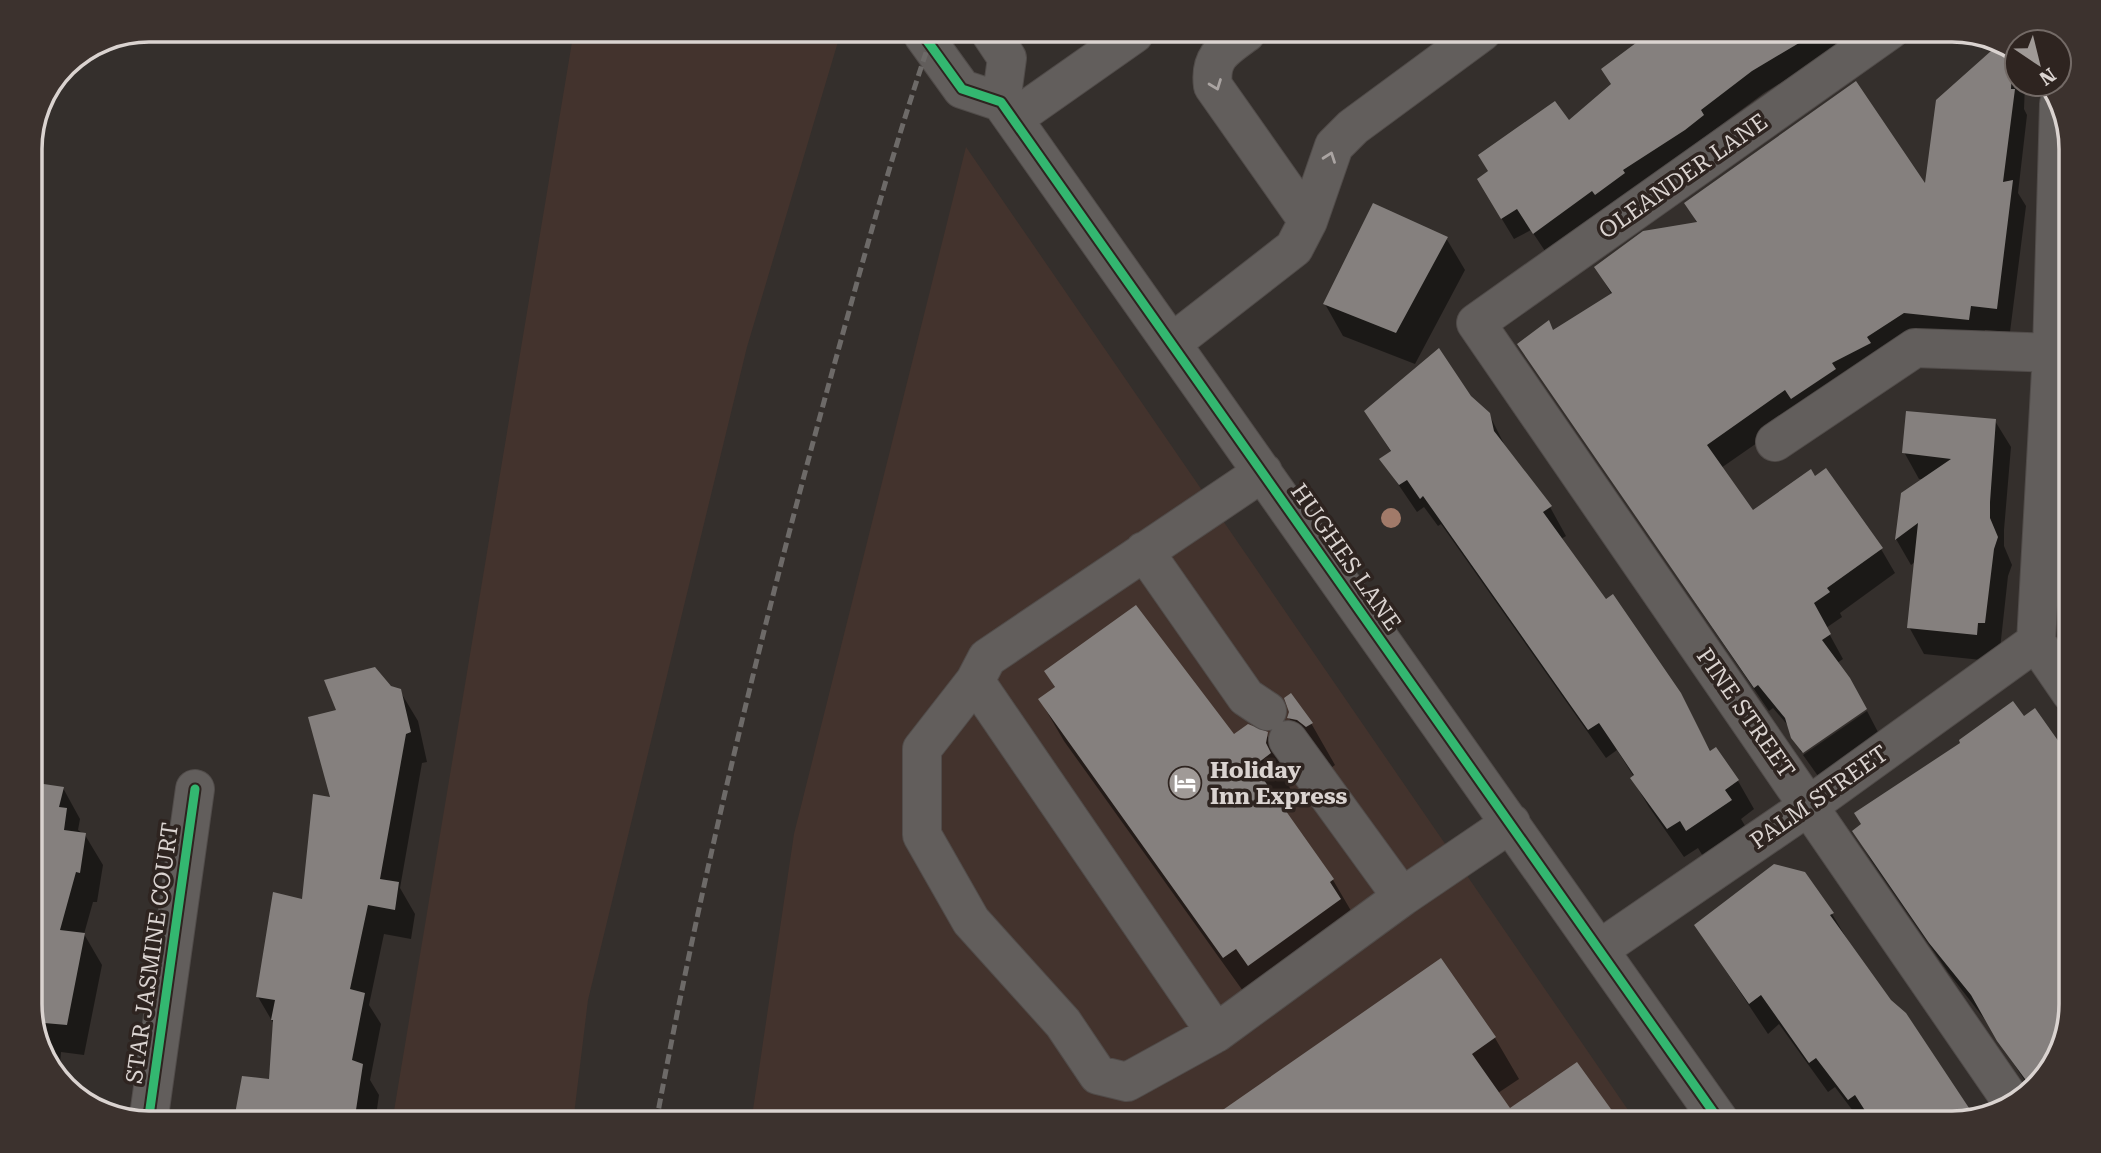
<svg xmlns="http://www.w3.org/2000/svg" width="2101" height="1153" font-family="'Roboto Serif',serif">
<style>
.built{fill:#43332d}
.shadow{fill:#0007}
.building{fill:#85807e}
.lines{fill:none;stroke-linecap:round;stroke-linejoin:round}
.minor-casing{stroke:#514c4a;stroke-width:40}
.minor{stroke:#625e5c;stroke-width:38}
.rail{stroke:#6d6a68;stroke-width:5;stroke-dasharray:10 5;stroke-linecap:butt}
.cycleway-casing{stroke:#2e2420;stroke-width:13}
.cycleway{stroke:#33b770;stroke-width:9}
.tree{fill:#a17a69}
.oneway{stroke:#aaa4a2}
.labels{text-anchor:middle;stroke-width:7;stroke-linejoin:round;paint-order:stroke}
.street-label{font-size:23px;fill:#dad3d0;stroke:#2e2420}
.poi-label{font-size:23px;font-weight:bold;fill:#dad3d0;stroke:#2e2420;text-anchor:start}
.rim{fill:none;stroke:#dad3d0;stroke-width:3.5}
</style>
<rect width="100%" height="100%" fill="#342f2c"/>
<path class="built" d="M 840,35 L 747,347 L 588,1000 L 573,1123 L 392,1123 L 573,36 Z
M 966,147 L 1637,1123 L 751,1123 L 794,834 Z"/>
<path class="shadow" d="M 1842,30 L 1834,36 L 1840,47 L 1764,93 L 1547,254 L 1531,230 L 1514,239 L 1491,201 L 1569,123 L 1612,86 L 1649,31 Z
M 2002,43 L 2017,51 L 2017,84 L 2025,84 L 2024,109 L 2027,115 L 2018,193 L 2026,206 L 2010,332 L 1985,330 L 1982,343 L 1800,413 L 1721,468 L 1753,512 L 1881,549 L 1895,573 L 1840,613 L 1842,617 L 1826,628 L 1843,659 L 1837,663 L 1866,708 L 1801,752 L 1791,729 L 1773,708 L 1769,711 L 1519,344 L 1553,332 L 1612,295 L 1596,267 L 1697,223 L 1686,203 L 1926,188 L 1937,101 Z
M 1446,238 L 1465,270 L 1415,364 L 1343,336 L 1325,304 Z
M 1470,397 L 1489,414 L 1508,452 L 1550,507 L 1566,536 L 1561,539 L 1605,601 L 1679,694 L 1711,752 L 1738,781 L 1754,809 L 1741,819 L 1747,829 L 1704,858 L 1698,848 L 1684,857 L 1649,807 L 1632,779 L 1634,777 L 1617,750 L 1606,758 L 1441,524 L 1438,526 L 1424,507 L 1417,512 L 1381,459 L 1391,452 L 1366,411 Z
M 1995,421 L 2011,447 L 2004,530 L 2004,546 L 2012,565 L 2008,576 L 2000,649 L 1993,649 L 1991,661 L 1924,654 L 1909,627 L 1915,562 L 1911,565 L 1896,539 L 1903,494 L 1924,479 L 1919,479 L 1904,452 Z
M 1046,672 L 1233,737 L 1266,734 L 1291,776 L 1289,786 L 1293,796 L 1280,806 L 1333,880 L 1357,921 L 1248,998 L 1064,741 L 1040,700 L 1056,689 Z
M 390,688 L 400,691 L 418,721 L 427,762 L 422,763 L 400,888 L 415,914 L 411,939 L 384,934 L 369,1005 L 381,1024 L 370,1080 L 379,1095 L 375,1123 L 236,1123 L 243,1078 L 271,1081 L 275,1026 L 258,997 L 303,901 L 332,800 L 338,711 Z
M 2034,710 L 2071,762 L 2071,1005 L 2055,1063 L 2030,1089 L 1989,1025 L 1948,972 L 1871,860 L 1854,831 Z
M 1867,711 L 1879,734 L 1818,776 L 1803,755 Z
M 1291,712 L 1311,723 L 1335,765 L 1331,768 L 1313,760 L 1289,718 Z
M 30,784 L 63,788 L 80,819 L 78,830 L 85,835 L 103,865 L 97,902 L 93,902 L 84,934 L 102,965 L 84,1055 L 61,1052 L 59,1078 L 50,1070 L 30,1011 Z
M 1832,914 L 1850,944 L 1889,1001 L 1903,1015 L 1972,1118 L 1953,1123 L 1862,1123 L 1835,1087 L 1828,1092 L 1779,1024 L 1768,1034 L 1696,926 Z
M 1441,960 L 1495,1038 L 1519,1079 L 1495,1095 L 1501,1106 L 1477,1123 L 1207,1123 Z
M 1576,1064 L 1618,1123 L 1492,1123 Z"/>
<path class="building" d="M 1821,30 L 1752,71 L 1701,110 L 1704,115 L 1685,130 L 1623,170 L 1625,173 L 1595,195 L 1592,191 L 1533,234 L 1517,209 L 1501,219 L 1477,179 L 1488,171 L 1478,155 L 1555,101 L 1569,120 L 1611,84 L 1601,69 L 1652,31 Z
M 2000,43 L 2013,47 L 2011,89 L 2015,89 L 2003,182 L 2013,180 L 1997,309 L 1971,306 L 1969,320 L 1904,313 L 1867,337 L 1871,343 L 1832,363 L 1836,369 L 1791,399 L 1785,390 L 1707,445 L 1753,510 L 1811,469 L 1815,476 L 1826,468 L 1883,548 L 1827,588 L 1830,592 L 1814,603 L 1831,634 L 1822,640 L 1850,678 L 1867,709 L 1803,753 L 1791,738 L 1785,718 L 1758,685 L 1754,688 L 1517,344 L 1549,320 L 1553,330 L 1612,293 L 1594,267 L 1643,231 L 1697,222 L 1684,203 L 1856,81 L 1925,183 L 1936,100 Z
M 1373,203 L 1448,237 L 1396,333 L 1323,304 Z
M 1439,348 L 1471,396 L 1490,413 L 1494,431 L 1552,506 L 1543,512 L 1606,599 L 1613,594 L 1681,693 L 1710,751 L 1716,747 L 1739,780 L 1725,790 L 1732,800 L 1686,831 L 1680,821 L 1667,829 L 1630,778 L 1634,775 L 1599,723 L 1588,730 L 1423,496 L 1420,499 L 1407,480 L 1399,485 L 1379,459 L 1391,451 L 1364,411 Z
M 1906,411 L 1996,419 L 1990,502 L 1990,518 L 1998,537 L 1994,549 L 1985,623 L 1978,623 L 1977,635 L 1907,628 L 1918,523 L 1895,540 L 1901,493 L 1951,459 L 1902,453 Z
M 1136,605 L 1234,734 L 1248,724 L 1268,732 L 1266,743 L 1271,753 L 1254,766 L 1334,879 L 1330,882 L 1341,899 L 1248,966 L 1236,949 L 1223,958 L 1038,699 L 1055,687 L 1044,671 Z
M 375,667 L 391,686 L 401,689 L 411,732 L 406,734 L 380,879 L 399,882 L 395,910 L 368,905 L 350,989 L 365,993 L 352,1060 L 363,1064 L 354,1123 L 299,1123 L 235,1114 L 242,1076 L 269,1079 L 273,1020 L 271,1020 L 275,1000 L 256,997 L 273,892 L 302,899 L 313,794 L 330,797 L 308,717 L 336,710 L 324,680 Z
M 1291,693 L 1313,723 L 1306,727 L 1297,720 L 1287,718 L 1289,712 L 1284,698 Z
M 2013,701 L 2024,716 L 2035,708 L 2071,759 L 2071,1004 L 2055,1063 L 2028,1083 L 1997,1041 L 1971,995 L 1929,943 L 1852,831 L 1861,824 L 1854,813 L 1960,743 L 1959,740 Z
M 30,782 L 64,787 L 59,807 L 67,808 L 64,830 L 86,833 L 80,873 L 76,872 L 60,930 L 85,933 L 67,1025 L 33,1022 L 30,1012 Z
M 1774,864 L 1805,872 L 1834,913 L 1830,915 L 1891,1000 L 1906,1013 L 1975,1117 L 1952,1123 L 1873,1123 L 1855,1095 L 1848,1100 L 1816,1058 L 1809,1063 L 1761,995 L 1749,1004 L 1694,925 Z
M 1441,958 L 1496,1037 L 1472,1054 L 1510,1108 L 1577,1062 L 1621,1123 L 1204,1123 Z"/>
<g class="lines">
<defs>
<path id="minor" d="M 1890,30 L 1476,323 L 2014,1105
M 1246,33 C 1224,49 1209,57 1213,86 L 1308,221
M 991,34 L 1007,58 L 1001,102
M 923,35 L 962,89 L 1001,102 L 1721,1123
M 2059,104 L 2052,353 L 2036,642 L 2071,693
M 1013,119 L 1134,34
M 1172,343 L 1294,248 L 1308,221 L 1334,146 L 1353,127 L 1482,32
M 1775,442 L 1915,348 L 2052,353
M 1263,472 L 987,658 L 975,681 L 1216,1033 L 1402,897 L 1511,823
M 1144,551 L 1246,697 L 1267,711
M 975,681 L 922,749 L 922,835 L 971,921 L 1063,1023 L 1098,1075 L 1127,1082 L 1216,1033
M 1288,740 L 1402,897
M 1600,949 L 1810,805 L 2036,642
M 148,1123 L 195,789"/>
</defs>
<use href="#minor" class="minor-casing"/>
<use href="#minor" class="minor"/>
<path class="rail" d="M 656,1123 C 701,879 760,637 825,398 C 859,276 891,154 932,35"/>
<defs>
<path id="cycleway" d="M 923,35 L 962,89 L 1001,102 L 1721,1123
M 148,1123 L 195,789"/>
</defs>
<use href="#cycleway" class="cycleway-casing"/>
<use href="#cycleway" class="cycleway"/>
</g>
<circle class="tree" cx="1391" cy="518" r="10"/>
<defs><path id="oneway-chevron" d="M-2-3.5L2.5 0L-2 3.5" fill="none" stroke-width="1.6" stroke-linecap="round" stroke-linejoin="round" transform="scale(1.75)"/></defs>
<g class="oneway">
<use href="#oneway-chevron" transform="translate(1216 85) rotate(69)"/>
<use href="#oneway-chevron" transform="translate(1330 157) rotate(-70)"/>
</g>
<defs>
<symbol id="hotel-disc" viewBox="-11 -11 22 22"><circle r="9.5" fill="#a09a97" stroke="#2e2420"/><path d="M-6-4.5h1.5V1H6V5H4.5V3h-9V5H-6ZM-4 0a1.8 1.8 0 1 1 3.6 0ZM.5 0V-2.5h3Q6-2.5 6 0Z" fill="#fff"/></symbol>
</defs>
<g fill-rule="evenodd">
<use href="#hotel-disc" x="1166" y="764" width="38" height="38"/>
</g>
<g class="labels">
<g class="street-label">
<text transform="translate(1683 176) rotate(-35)" y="8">OLEANDER LANE</text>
<text transform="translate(1346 557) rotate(55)" y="8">HUGHES LANE</text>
<text transform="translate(1746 713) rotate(55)" y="8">PINE STREET</text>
<text transform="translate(1819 797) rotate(-35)" y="8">PALM STREET</text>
<text transform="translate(152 953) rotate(-82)" y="8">STAR JASMINE COURT</text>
</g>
<g class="poi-label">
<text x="1210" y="778">Holiday<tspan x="1210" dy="26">Inn Express</tspan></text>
</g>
</g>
<path d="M0 0H2101V1153H0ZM149 42H1952A107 107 0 0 1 2059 149V1004A107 107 0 0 1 1952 1111H149A107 107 0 0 1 42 1004V149A107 107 0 0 1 149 42Z" fill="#3c322e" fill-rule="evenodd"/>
<path class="rim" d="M149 42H1952A107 107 0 0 1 2059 149V1004A107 107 0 0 1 1952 1111H149A107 107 0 0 1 42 1004V149A107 107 0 0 1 149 42Z"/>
<g transform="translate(2038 63) rotate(145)"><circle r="33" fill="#2e2420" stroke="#736a66" stroke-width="2"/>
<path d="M0-5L12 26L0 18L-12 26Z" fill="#a09a97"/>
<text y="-10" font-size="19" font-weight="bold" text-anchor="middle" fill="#dad3d0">N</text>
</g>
</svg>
